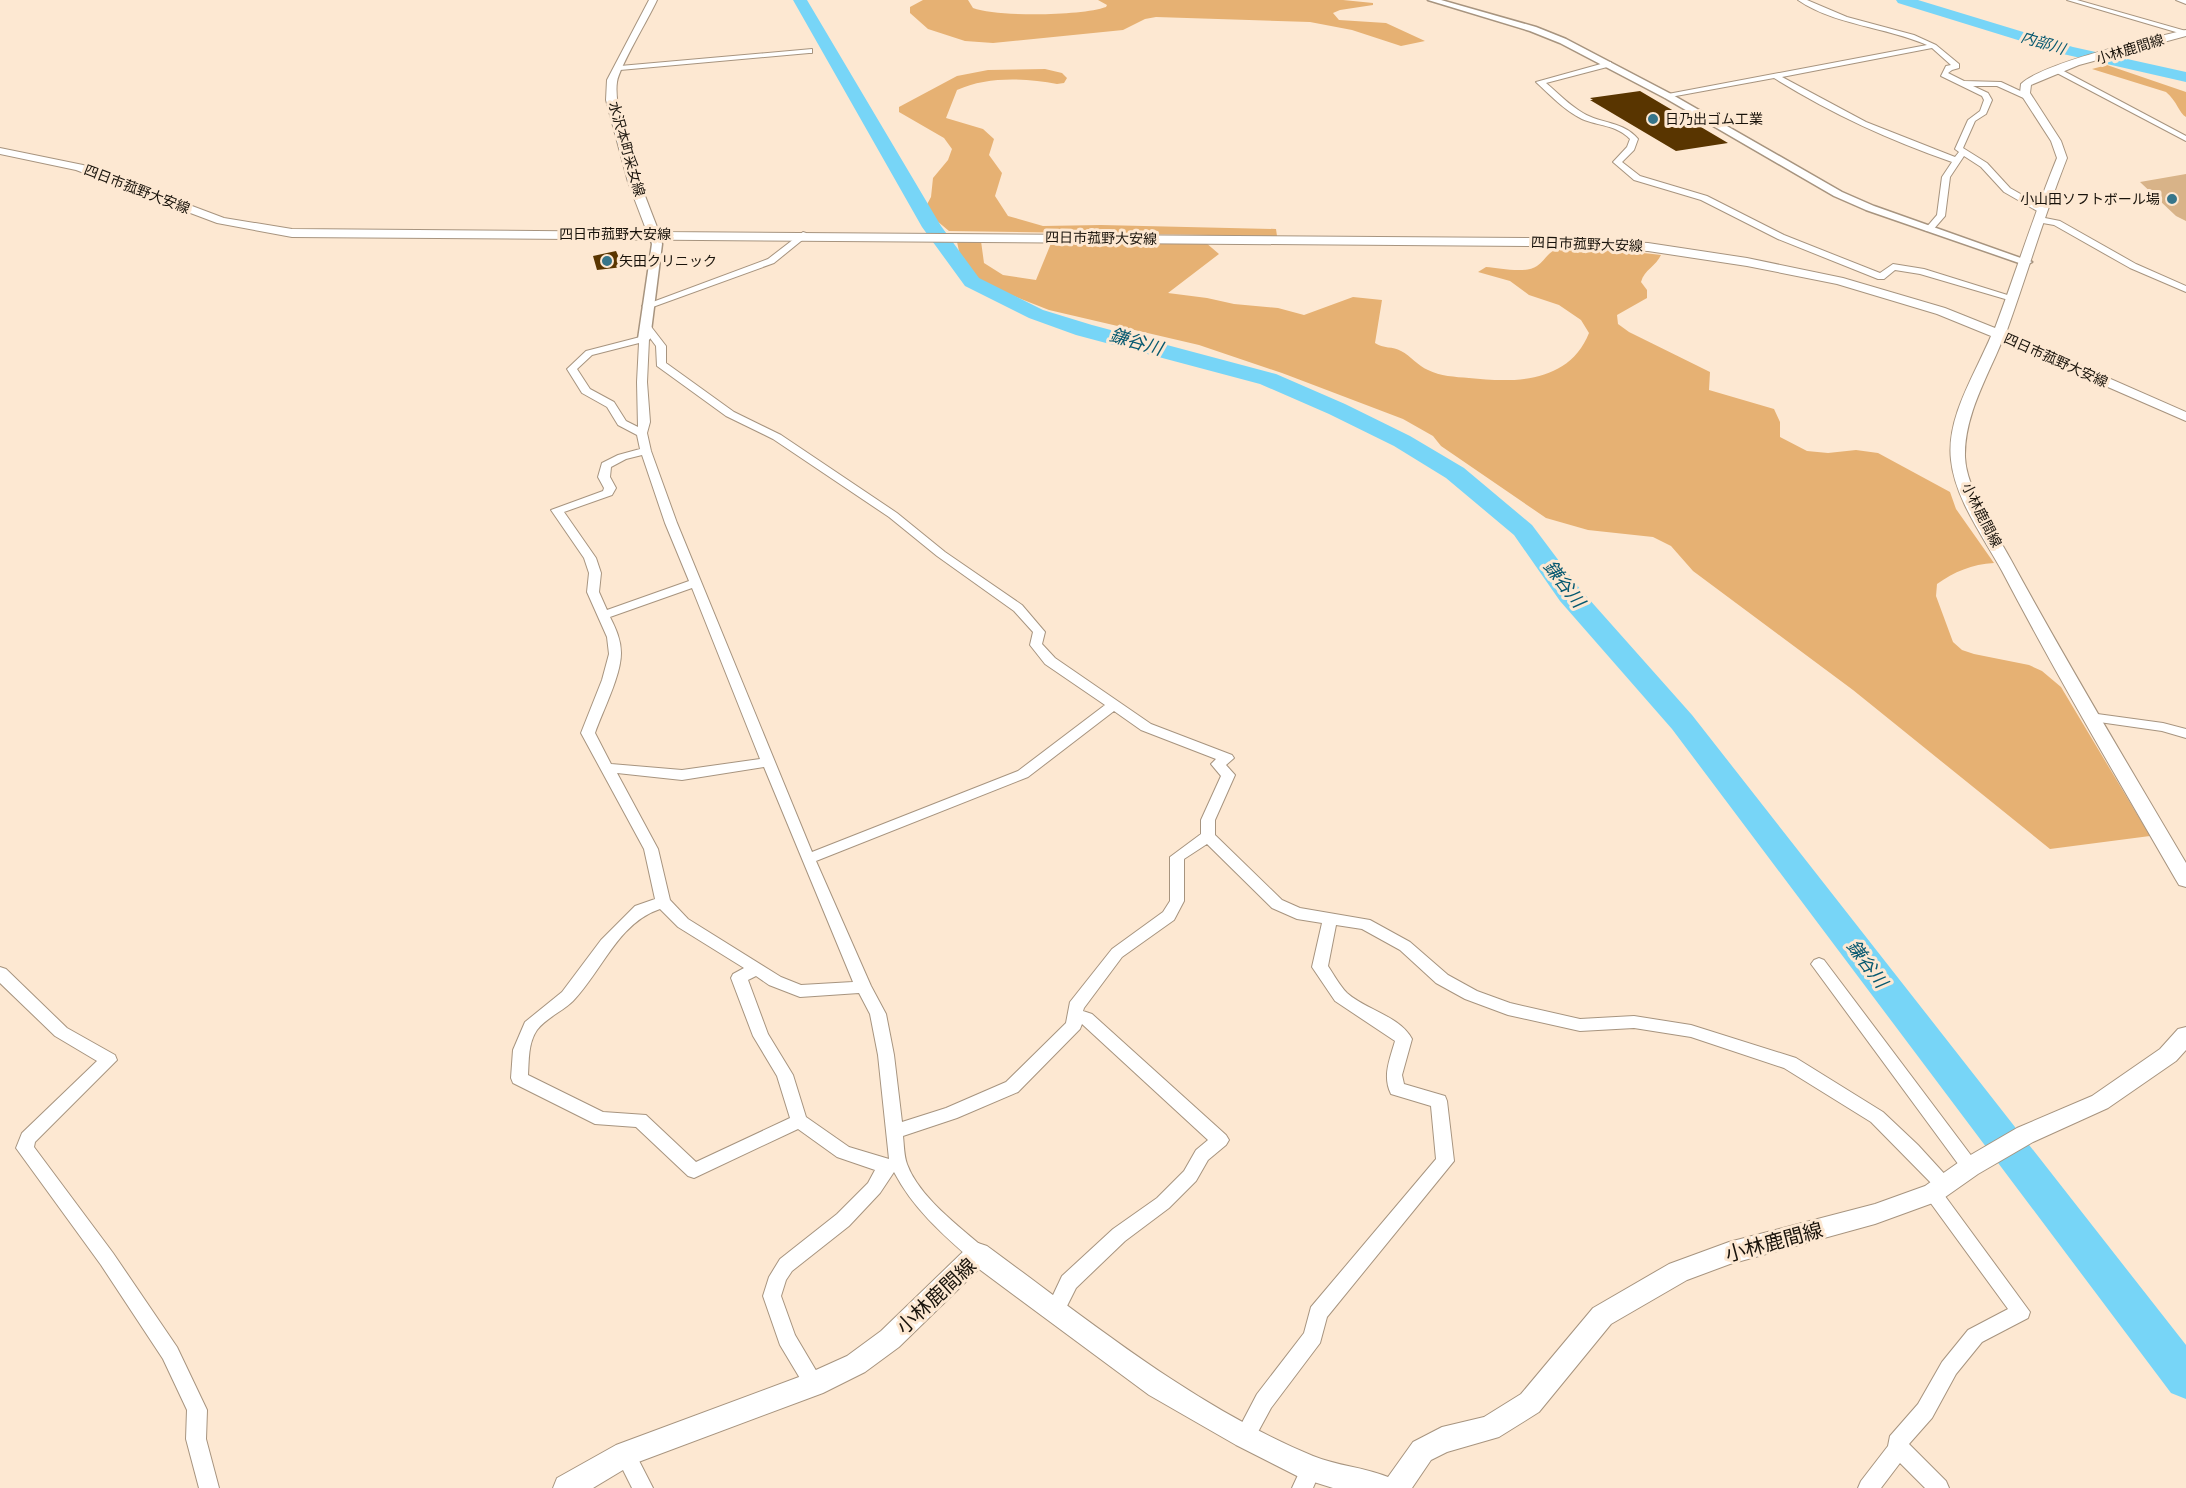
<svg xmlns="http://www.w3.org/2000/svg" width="2186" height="1488" font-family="Literata,'Noto Sans JP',serif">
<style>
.green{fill:#d8b388}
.forest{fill:#e6b173}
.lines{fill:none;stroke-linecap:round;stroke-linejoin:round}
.river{fill:#77d5f7;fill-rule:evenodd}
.building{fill:#593500}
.minor-casing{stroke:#a7947f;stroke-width:2}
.tertiary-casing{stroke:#a7947f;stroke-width:3}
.secondary-casing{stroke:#a7947f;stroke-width:2}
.minor{fill:#fff;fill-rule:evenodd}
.tertiary{fill:#fff;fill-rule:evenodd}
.secondary{fill:#fff;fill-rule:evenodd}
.poi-dot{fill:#36758a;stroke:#fde8d2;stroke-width:2}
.labels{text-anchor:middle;stroke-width:6;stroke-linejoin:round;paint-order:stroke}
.far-street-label{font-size:14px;fill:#19130b;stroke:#fde8d2}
.far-poi-label{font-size:14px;fill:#19130b;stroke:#fde8d2;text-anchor:start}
.far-water-label{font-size:15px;font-style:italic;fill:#075970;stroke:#fde8d2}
.water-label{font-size:18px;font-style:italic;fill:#075970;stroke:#fde8d2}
.near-street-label{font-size:20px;fill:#19130b;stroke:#fde8d2}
</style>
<rect width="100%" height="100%" fill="#fde8d2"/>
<path class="green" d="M 2186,174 L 2186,221 L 2176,216 L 2140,182 Z"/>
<path class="forest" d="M 923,0 L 968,0 L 973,8 C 998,17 1081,16 1106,7 L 1107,5 L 1098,0 L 1343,0 L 1373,3 L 1373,5 L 1340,10 L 1333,13 L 1339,20 L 1386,23 L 1425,41 L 1401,46 L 1352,30 L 1310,22 L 1156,17 L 1145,19 L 1123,30 L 993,43 L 965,41 L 928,29 L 910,13 L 910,7 Z
M 2107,65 L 2186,92 L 2186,117 C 2179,113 2177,101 2166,92 L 2092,69 Z
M 1045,69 L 1062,73 L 1067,78 L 1064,83 L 1057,84 C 1026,78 987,76 957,90 L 946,118 L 983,129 L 994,139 L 989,155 L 1002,173 L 995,196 L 1008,216 L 1043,226 L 1101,225 L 1276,229 L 1277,236 L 949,231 L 924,210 L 931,197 L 933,178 L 948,160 L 952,149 L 944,138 L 899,112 L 899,107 L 957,76 L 988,70 Z
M 981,241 L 984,263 L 1003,275 L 1036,280 L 1052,241 L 1205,242 L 1219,254 L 1168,293 L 1207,298 L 1234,304 L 1278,308 L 1304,315 L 1353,297 L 1382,300 L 1375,343 C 1383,349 1393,346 1401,351 C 1411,356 1418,366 1428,370 C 1440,376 1455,377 1469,378 C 1515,383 1569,383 1589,333 L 1581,320 L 1559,305 L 1529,295 L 1510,281 L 1478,272 L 1486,267 C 1500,268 1525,274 1537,266 C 1545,261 1548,251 1558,249 C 1581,243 1635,253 1661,255 C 1656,266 1644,270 1641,282 L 1647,290 L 1647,298 L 1617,315 L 1618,324 L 1629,332 L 1710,372 L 1709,390 L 1774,409 L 1780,422 L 1780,437 L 1807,451 L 1828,453 L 1856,450 L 1878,453 L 1950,492 L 1956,509 L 1994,563 C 1972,564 1954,572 1937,584 L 1936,596 L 1953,642 L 1962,650 L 1974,654 L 2029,665 L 2042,671 L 2061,687 L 2150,836 L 2050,849 L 1853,690 L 1693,571 L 1671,546 L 1653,537 L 1588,530 L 1546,518 L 1441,446 L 1433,436 L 1403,419 L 1282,373 L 1199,345 L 1049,310 L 983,284 L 961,260 L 957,242 Z"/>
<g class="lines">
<path class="river" d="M 793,0 L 807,0 L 941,226 L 979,278 L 1043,310 L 1092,325 L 1276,374 L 1345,404 L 1410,436 L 1464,468 L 1532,525 L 1580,589 L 1692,715 L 2186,1345 L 2186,1399 L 2171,1393 L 1672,729 L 1560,601 L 1514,535 L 1446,478 L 1394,446 L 1329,414 L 1260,384 L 1076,335 L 1029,318 L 965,286 L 922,227 Z
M 1896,0 L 1918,0 L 2073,47 L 2186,72 L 2186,82 L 2063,54 L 1898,3 Z"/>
</g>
<path class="building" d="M 1640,91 L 1728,143 L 1676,151 L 1590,100 L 1593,100 L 1590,98 Z
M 616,251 L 623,267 L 597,270 L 593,256 Z"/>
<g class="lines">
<defs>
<path id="minor" d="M 1798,0 L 1807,0 L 1847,17 L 1914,35 L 1936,45 L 1959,64 L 1959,68 L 1952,70 L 1948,73 L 1964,81 L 2001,82 L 2031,96 L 2031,100 L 2028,100 L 1997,86 L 1973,86 L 1988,93 L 1992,100 L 1986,114 L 1975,121 L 1963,148 L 1987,163 L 2010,188 L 2045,208 L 2045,212 L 2039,212 L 2004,192 L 1981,167 L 1964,156 L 1950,177 L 1945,216 L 1932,231 L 1926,231 L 1925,229 L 1937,215 L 1942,177 L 1952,162 C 1889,140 1830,113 1774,78 L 1665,98 L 1664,96 L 1668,94 L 1927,45 C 1886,27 1834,25 1798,0 ZM 1932,48 L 1951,65 L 1946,66 L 1941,76 L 1982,96 L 1984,100 L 1980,111 L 1968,120 L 1955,149 L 1959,152 L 1955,157 L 1866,122 L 1782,77 Z
M 2067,0 L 2077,0 L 2186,31 L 2186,35 Z
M 2176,0 L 2186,0 L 2186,4 Z
M 812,49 L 812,53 L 809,53 L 620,70 L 616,68 L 620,66 Z
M 1608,62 L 1611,62 L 1611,66 L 1546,83 C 1558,93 1569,105 1583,113 C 1601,124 1623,121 1638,139 L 1634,150 L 1622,162 L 1640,176 L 1707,196 L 1784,235 L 1880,273 L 1893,264 L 1924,269 L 2017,298 L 2012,301 L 1920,274 L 1895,270 L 1884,279 L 1878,279 L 1778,239 L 1701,200 L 1634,180 L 1613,162 L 1627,147 L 1630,139 C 1617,125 1598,126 1582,119 C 1565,111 1549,94 1536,82 Z
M 2058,68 L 2186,136 L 2186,141 L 2055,72 L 2054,70 Z
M 2040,217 L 2060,221 L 2136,264 L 2186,286 L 2186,292 L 2130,268 L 2054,225 L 2037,222 L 2037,218 Z
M 803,232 L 806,233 L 806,237 L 774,263 L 650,308 L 642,306 L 768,259 Z
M 646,323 L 649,324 L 666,346 L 666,363 L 734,412 L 781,435 L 897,513 L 945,552 L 1022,605 L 1045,632 L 1042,644 L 1055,658 L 1151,724 L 1232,755 L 1234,758 L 1226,765 L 1235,775 L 1215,820 L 1215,835 L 1282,900 L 1300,908 L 1370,920 L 1410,942 L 1448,975 L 1477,991 L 1510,1003 L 1580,1019 L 1634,1016 L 1691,1025 L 1796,1058 L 1883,1112 L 1918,1145 L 1950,1180 L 1953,1185 L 1950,1190 L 1942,1192 L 2030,1312 L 2028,1318 L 1982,1342 L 1956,1374 L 1932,1418 L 1909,1444 L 1946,1481 L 1949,1488 L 1925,1488 L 1900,1463 L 1881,1488 L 1858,1488 L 1861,1481 L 1888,1446 L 1890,1436 L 1918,1404 L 1942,1362 L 1968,1330 L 2008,1309 L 1927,1198 L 1924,1193 L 1927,1188 L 1934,1186 L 1871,1122 L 1784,1068 L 1691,1037 L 1634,1028 L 1580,1031 L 1508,1015 L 1465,999 L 1436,983 L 1400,950 L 1362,929 L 1336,925 L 1328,966 C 1334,975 1340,986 1347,993 C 1366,1010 1400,1016 1412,1039 L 1402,1075 L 1404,1084 L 1445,1096 L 1447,1101 L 1454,1161 L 1327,1317 L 1320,1343 L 1271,1408 L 1252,1443 L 1245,1446 L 1238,1443 L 1235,1436 L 1257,1394 L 1304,1333 L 1311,1307 L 1436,1159 L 1431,1106 L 1391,1094 C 1382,1076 1390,1059 1395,1041 L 1335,1001 L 1312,967 L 1322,923 L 1297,919 L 1272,908 L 1207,844 L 1184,859 L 1184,901 L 1174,920 L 1122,957 L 1084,1008 L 1083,1011 L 1092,1014 L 1226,1135 L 1229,1140 L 1226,1145 L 1208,1160 L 1196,1181 L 1169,1208 L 1125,1241 L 1076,1288 L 1062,1316 L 1055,1319 L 1048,1316 L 1046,1310 L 1062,1276 L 1113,1229 L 1157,1198 L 1184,1171 L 1196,1150 L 1208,1140 L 1082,1024 L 1080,1029 L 1018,1092 L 957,1118 L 903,1136 C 904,1145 904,1156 907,1164 C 919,1197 959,1226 984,1248 L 987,1254 L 984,1260 L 978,1262 L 972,1260 C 941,1233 913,1208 894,1172 L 880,1193 L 849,1226 L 792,1271 L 786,1280 L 781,1296 L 795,1335 L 824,1384 L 821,1390 L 814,1393 L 807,1390 L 780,1345 L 763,1296 L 769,1277 L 780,1259 L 837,1214 L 868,1183 L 875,1170 L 837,1157 L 798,1129 L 694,1178 L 688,1176 L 636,1127 L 595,1124 L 513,1083 L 511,1078 L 513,1050 L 525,1022 L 562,992 L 601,940 L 635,906 L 655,899 L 644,849 L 581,733 L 602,680 L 609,654 L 607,637 L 587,592 L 589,573 L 584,558 L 551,510 L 603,491 L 604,488 L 598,477 L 602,463 L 618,455 L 640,449 L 637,435 L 618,425 L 607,407 L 582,393 L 567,369 L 586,351 L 644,336 L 649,339 L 647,382 L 650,422 L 647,433 L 651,451 L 677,523 L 812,852 L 1018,771 L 1105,705 L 1045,664 L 1030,645 L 1033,632 L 1014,611 L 937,556 L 889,517 L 773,439 L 726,416 L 657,366 L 656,346 L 641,326 ZM 639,343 L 637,382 L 638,427 L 626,421 L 614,402 L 590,389 L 577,369 L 592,355 ZM 642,455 L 665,523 L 689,581 L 607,610 L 599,592 L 601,573 L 596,558 L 564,512 L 612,495 L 616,488 L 610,477 L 611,467 L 626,459 ZM 692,588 L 760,759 L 682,770 L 611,764 L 595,733 C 603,710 621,676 621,653 C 621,640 616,629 610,617 ZM 1114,711 L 1141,730 L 1216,759 L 1211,764 L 1221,776 L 1201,820 L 1201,834 L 1170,857 L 1170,901 L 1163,912 L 1112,949 L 1070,1002 L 1066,1023 L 1006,1082 L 946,1108 L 902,1122 L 894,1055 L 886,1014 L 871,986 L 816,861 L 1028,777 ZM 764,767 L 853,982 L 801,985 L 781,977 L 688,919 L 670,900 L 658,849 L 617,773 L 682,780 ZM 660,909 L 678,927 L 744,968 L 733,974 L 731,978 L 753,1036 L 777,1076 L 790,1118 L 696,1162 L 646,1115 L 603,1112 L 528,1075 C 529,1060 528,1043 537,1030 C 546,1018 563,1011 573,1001 C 602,971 618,923 660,909 ZM 756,976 L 769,985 L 800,997 L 859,993 L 870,1014 L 878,1055 L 889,1159 L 849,1147 L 806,1117 L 793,1075 L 768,1034 L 748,980 Z
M 2090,713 L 2163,723 L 2186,729 L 2186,738 L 2162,731 L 2085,720 L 2083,717 Z
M 1819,958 L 1824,960 L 1976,1162 L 1979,1167 L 1976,1172 L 1970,1174 L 1964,1172 L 1814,968 L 1811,964 L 1814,960 Z
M 0,967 L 6,969 L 67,1028 L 115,1055 L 117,1060 L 35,1142 L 34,1147 L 113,1253 L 177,1347 L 207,1410 L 206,1439 L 219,1488 L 199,1488 L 186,1439 L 187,1410 L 163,1359 L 101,1265 L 16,1148 L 22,1133 L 97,1061 L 55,1036 L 0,983 Z
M 625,1444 L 632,1447 L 653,1488 L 632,1488 L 615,1454 L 618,1447 Z
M 1311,1459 L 1318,1462 L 1321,1469 L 1313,1488 L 1292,1488 L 1304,1462 Z"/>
<path id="tertiary" d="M 1428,0 L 1441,0 L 1536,27 L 1566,39 L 1671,94 L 1842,192 L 1874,206 L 2032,262 L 2026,265 L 2022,264 L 1866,210 L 1834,196 L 1665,98 L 1560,43 L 1530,31 Z
M 654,231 L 659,234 L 662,244 L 650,339 L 644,343 L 638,339 L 652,244 L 649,234 Z"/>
<path id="secondary" d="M 649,0 L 657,0 C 649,18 619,67 617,82 C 612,116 646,198 659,232 L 1529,238 L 1648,243 L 1747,258 L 1843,278 L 1945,308 L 1995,328 C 2016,272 2034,214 2057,158 L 2051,141 L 2020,93 L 2021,84 C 2044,62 2151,38 2186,30 L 2186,36 L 2079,65 L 2031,85 L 2030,93 L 2061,141 L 2067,158 C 2044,216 2027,275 2006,333 L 2186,412 L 2186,421 L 2002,341 C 1987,378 1964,416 1965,457 C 1966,489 1996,532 2011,560 C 2067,663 2127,763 2186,863 L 2186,887 L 2179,885 L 2176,880 C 2117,778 2057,676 2002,571 C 1984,538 1955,499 1951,460 C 1946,418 1975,374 1991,336 L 1937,314 L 1837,284 L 1747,266 L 1648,251 L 1529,246 L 292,237 L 217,223 L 76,170 L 0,154 L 0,148 L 83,165 L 224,218 L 292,229 L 647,232 L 628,182 L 606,100 L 607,80 Z
M 2186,1027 L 2186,1050 L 2176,1061 L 2108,1108 L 2033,1142 L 1978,1174 L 1941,1200 L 1875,1224 L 1730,1264 L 1687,1280 L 1611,1324 L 1539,1412 L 1499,1437 L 1447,1452 L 1431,1460 L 1412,1488 L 1333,1488 L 1301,1478 L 1236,1445 L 1149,1395 L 979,1269 L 899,1347 L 865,1372 L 823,1393 L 633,1464 L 593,1488 L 553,1488 L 557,1478 L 616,1445 L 807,1374 L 847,1356 L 881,1331 L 969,1246 L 978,1243 L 987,1246 C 1091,1322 1193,1406 1313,1456 C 1337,1466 1364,1467 1388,1477 L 1413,1442 L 1442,1427 L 1484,1417 L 1521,1394 L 1593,1308 L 1669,1264 L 1729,1242 L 1875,1204 L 1925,1186 L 1962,1160 L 2017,1128 L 2092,1096 L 2160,1049 L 2178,1029 Z"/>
</defs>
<use href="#minor" class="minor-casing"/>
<use href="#tertiary" class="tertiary-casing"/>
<use href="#secondary" class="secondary-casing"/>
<use href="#minor" class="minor"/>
<use href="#tertiary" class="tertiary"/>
<use href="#secondary" class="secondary"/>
</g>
<g class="poi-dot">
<circle cx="1653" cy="119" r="6"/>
<circle cx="2172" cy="199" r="6"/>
<circle cx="607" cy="261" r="6"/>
</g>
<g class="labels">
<g class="far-street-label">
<text transform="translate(2130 49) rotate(-17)" y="5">小林鹿間線</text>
<text transform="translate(627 149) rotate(74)" y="5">水沢本町采女線</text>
<text transform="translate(137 189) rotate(21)" y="5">四日市菰野大安線</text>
<text x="615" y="239">四日市菰野大安線</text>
<text transform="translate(1101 238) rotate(1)" y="5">四日市菰野大安線</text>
<text transform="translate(1587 244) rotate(2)" y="5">四日市菰野大安線</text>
<text transform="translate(2056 360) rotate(24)" y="5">四日市菰野大安線</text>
<text transform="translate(1982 515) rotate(63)" y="5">小林鹿間線</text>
</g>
<g class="far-poi-label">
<text x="1665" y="124">日乃出ゴム工業</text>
<text x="2160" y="204" text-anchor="end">小山田ソフトボール場</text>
<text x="619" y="266">矢田クリニック</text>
</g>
<g class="far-water-label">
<text transform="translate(2043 43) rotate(17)" y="5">内部川</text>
</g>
<g class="water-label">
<text transform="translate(1136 342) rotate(16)" y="6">鎌谷川</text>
<text transform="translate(1564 584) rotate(52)" y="6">鎌谷川</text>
<text transform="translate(1867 964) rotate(53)" y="6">鎌谷川</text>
</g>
<g class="near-street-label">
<text transform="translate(1774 1242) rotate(-15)" y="7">小林鹿間線</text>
<text transform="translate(936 1296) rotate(-43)" y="7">小林鹿間線</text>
</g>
</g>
</svg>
